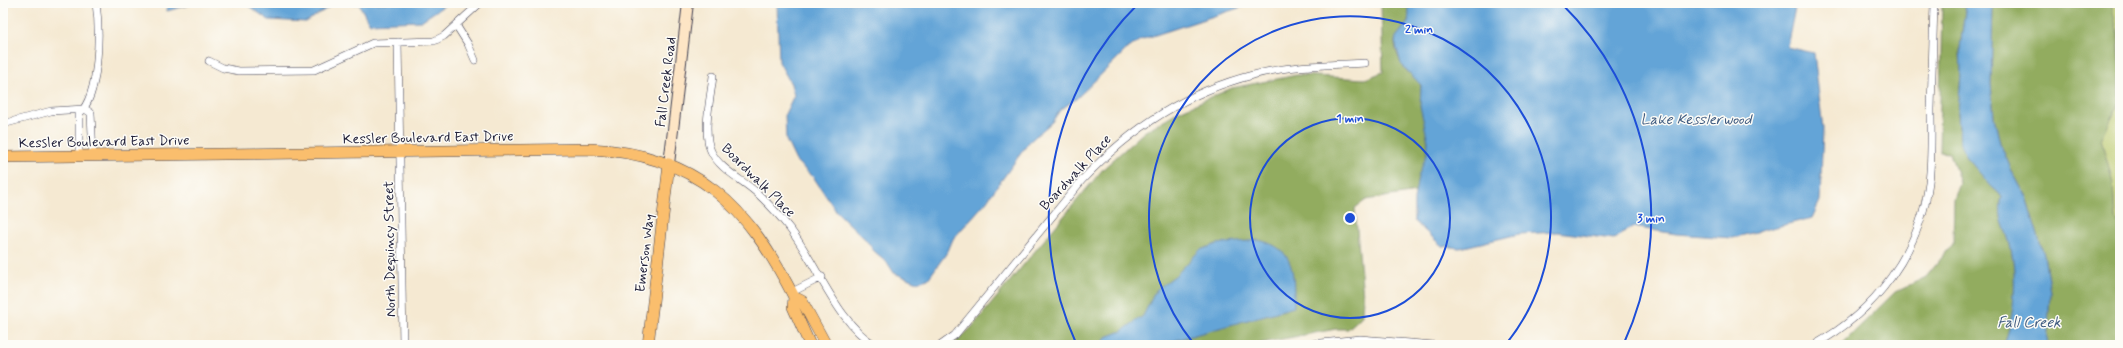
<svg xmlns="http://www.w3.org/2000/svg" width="2123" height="348" font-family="Mynerve,sans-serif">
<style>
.green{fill:#b9c86b;stroke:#6e7553}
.forest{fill:#92ac5f;stroke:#5a674d}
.water{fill:#64a4d7;stroke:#436389}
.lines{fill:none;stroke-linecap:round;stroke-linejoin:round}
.minor-casing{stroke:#424052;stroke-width:8}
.secondary-casing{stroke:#424052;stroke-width:12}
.primary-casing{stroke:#424052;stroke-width:12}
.minor{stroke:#fff;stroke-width:7}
.secondary{stroke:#fde5c5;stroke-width:10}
.primary{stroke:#fabe6d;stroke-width:11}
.ring{fill:none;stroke:#1d4ed8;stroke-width:2}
.labels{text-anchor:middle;stroke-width:3;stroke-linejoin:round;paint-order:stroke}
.street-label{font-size:14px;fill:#22223b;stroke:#fdfcf7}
.water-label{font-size:15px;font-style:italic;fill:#405c81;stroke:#fdfcf7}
.centre{fill:#1d4ed8;stroke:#fdfcf7;stroke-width:2}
.ring-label{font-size:12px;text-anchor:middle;font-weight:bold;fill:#1d4ed8;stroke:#fdfcf7;stroke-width:3;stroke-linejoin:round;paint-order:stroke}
</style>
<rect width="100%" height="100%" fill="#fdfcf7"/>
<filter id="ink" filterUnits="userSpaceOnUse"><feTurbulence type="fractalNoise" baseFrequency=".025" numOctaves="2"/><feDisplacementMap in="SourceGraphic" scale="8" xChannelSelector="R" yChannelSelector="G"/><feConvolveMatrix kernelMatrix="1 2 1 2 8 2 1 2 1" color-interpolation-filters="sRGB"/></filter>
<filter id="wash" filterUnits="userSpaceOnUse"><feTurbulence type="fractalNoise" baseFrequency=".012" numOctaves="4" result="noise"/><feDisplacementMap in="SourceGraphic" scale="16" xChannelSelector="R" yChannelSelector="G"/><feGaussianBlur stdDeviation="0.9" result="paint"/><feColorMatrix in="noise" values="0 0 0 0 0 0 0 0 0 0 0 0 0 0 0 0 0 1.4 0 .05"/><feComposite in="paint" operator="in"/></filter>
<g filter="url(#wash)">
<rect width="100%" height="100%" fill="#f5e9d2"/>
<path class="green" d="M 2111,3 L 2120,3 L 2120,61 L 2117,30 Z
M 2120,102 L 2120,224 L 2115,220 L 2113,184 L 2101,139 Z"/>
<path class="forest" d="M 1381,3 L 1407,3 C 1417,23 1394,32 1395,44 C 1396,53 1400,62 1405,69 C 1410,75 1417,77 1420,84 C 1422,89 1421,99 1422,105 C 1425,121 1429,138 1427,154 C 1425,166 1418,178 1416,192 L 1366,200 L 1355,208 L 1363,296 L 1362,316 L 1348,329 L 1336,329 L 1251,345 L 953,345 L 972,327 L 1103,169 L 1144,132 L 1179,111 L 1232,88 L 1297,75 L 1365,79 L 1383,72 Z
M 1942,3 L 1966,3 L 1960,48 L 1961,74 L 1958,112 L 1960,141 L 1991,186 L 2002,196 C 1998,219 2003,221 2009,241 C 2018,272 2016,315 2004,345 L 1841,345 L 1895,292 L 1926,277 L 1953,244 L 1954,199 L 1960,183 L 1950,153 L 1939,152 Z
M 1993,3 L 2111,3 L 2117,30 L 2120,61 L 2120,102 L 2101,139 L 2113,184 L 2115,220 L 2120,224 L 2120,345 L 2047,345 L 2050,292 L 2044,255 L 2026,197 L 2011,169 L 2000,143 L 1994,117 L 1991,84 Z"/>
<path class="water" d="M 167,3 L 196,3 L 167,11 Z
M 235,3 L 448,3 L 421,21 L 369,23 L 359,4 L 334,4 L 306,22 L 269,20 L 247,5 Z
M 777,3 L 1254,3 L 1140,40 L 1126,50 L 1076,99 L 1060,110 L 1052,122 L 1029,142 L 986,202 L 953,239 L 948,251 L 928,279 L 917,282 L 894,273 L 887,262 L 874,251 L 866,240 L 836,211 L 814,178 L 796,161 L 786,140 L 785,114 L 794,95 L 791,84 L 779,62 Z
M 1407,3 L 1796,3 L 1787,47 L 1814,53 L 1823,129 L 1820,201 L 1812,218 L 1732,238 L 1676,234 L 1633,227 L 1614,239 L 1557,232 L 1519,234 L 1460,248 L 1442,246 L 1414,221 L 1414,200 L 1418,177 L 1427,154 L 1428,141 L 1420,106 L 1421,85 L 1401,64 L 1395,42 L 1396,37 L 1408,22 L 1409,13 Z
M 1966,3 L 1993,3 L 1991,84 L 1994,117 L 2000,143 L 2011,169 L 2026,197 L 2044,255 L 2050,292 L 2047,345 L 2004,345 C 2015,314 2018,273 2009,241 C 2003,221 1998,219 2002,196 L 1991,186 L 1967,158 L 1960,141 L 1958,112 L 1961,74 L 1960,48 Z
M 1258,240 C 1296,248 1294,274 1294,307 L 1159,345 L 1102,345 L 1106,337 L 1122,331 L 1143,316 L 1156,290 L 1176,275 L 1200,250 L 1217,244 Z"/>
</g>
<g filter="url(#ink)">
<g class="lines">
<defs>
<path id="minor" d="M 456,25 L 468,44 L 475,60
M 398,42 L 403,345
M 209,61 L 223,68 L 239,71 L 314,70 L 373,43 L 434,41 L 444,36 L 480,3
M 713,76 C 711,96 702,132 711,151 C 719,169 743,180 757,193 C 769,204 780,216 790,229 C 817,264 838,324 875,345
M 85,109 L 91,113 L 93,156
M 3,124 L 51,111 L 85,109
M 79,156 L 79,114 C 100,95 100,30 96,3
M 792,292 L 822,277
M 941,345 L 955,335 L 1082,180 C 1129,130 1185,92 1253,75 C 1289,65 1328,65 1365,63
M 1302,345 L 1360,339 L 1434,345
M 1814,345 C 1875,312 1920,252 1929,182 C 1932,158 1931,134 1931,109 C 1932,74 1933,38 1934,3"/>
<path id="secondary" d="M 669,164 L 688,3"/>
<path id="primary" d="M 3,157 L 591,149 C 698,154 748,207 794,297 L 802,301 L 826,345
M 794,297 L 793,307 L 810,345
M 648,345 L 669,164"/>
</defs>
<use href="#minor" class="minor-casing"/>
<use href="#secondary" class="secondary-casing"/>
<use href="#primary" class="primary-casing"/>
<use href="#minor" class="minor"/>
<use href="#secondary" class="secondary"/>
<use href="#primary" class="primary"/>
</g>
</g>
<g class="ring">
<circle cx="1350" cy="218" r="100"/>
<path d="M1194 344A201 201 0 1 1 1506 344"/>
<path d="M1076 343A301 301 0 0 1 1139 3M1561 3A301 301 0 0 1 1624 343"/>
</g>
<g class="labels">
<g class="street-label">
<text transform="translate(665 82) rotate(-83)" y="5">Fall Creek Road</text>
<text transform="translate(428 137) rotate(-1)" y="5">Kessler Boulevard East Drive</text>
<text transform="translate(104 141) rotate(-1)" y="5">Kessler Boulevard East Drive</text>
<text transform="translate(1075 172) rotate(-47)" y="5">Boardwalk Place</text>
<text transform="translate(759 180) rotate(45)" y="5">Boardwalk Place</text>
<text transform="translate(389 249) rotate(-91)" y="5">North Dequincy Street</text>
<text transform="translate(644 253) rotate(-83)" y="5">Emerson Way</text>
</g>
<g class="water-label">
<text x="1696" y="124">Lake Kesslerwood</text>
<text x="2029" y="327">Fall Creek</text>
</g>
</g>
<circle cx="1350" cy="218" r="6" class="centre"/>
<g class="ring-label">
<text x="1419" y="33">2 min</text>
<text x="1350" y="122">1 min</text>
<text x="1651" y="222">3 min</text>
</g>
<rect width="2123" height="348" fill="none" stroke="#fdfcf7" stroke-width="16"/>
</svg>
